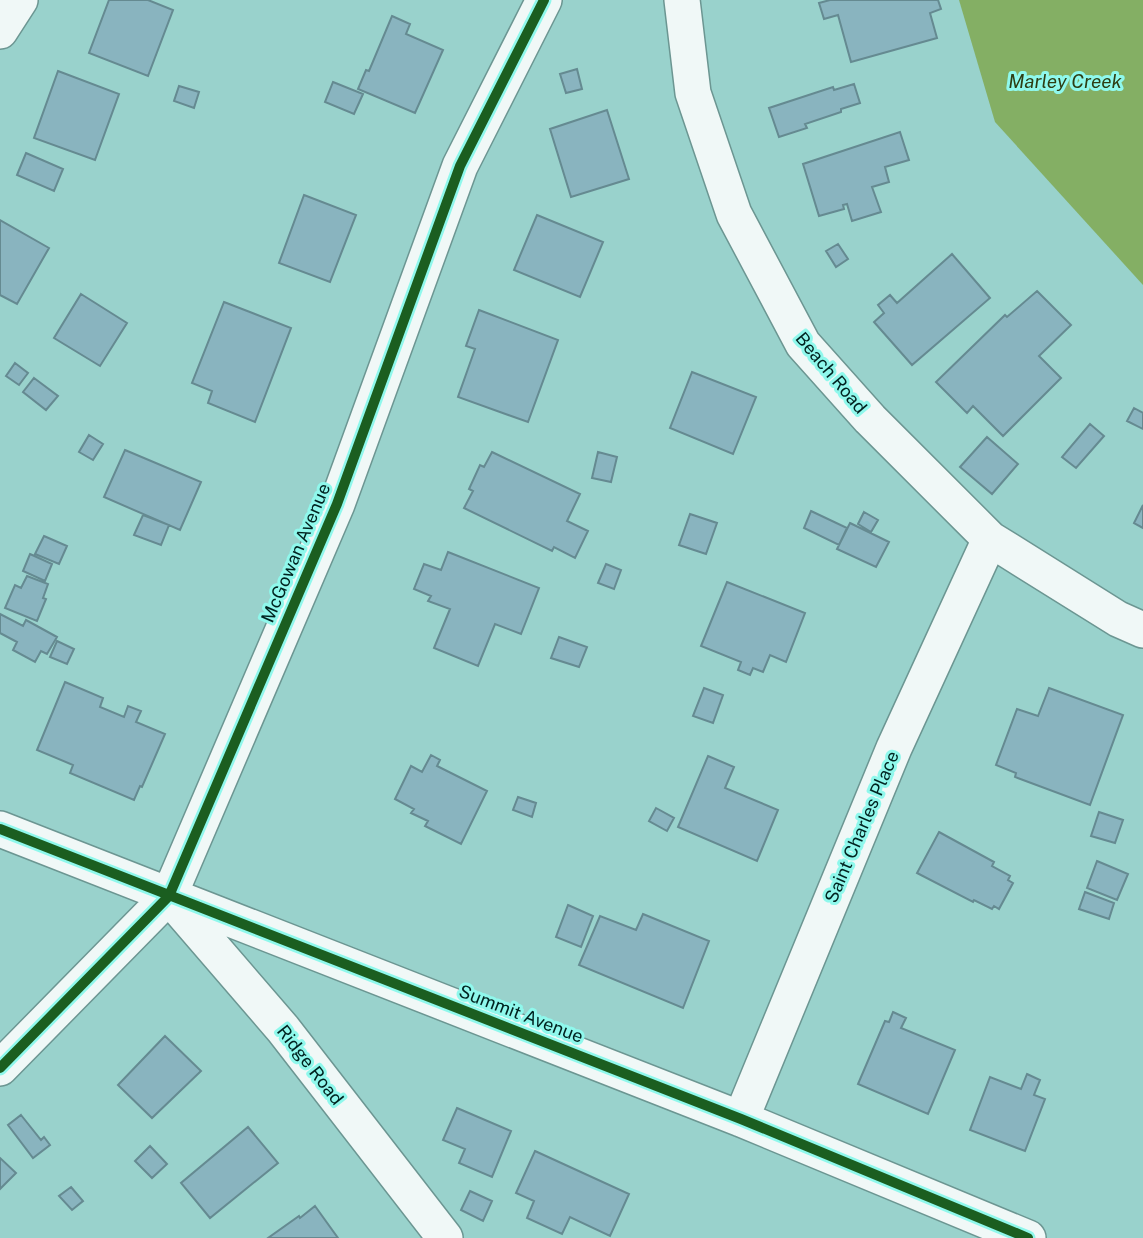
<svg xmlns="http://www.w3.org/2000/svg" width="1143" height="1238" viewBox="0 0 1143 1238" font-family="'Public Sans',sans-serif">
  <style>
    .water { fill: #84af64 }
    .building { fill: #89b4bf; stroke: #658a91; stroke-width: 2 }
    .lines { fill: none; stroke-linecap: round; stroke-linejoin: round }
    .minor-casing { stroke: #6c9692; stroke-width: 38 }
    .minor { stroke: #f0f8f7; stroke-width: 35 }
    .cycleway-casing { stroke: #8ff8ec; stroke-width: 15 }
    .cycleway { stroke: #1b5e20; stroke-width: 10 }
    .labels { text-anchor: middle; stroke-width: 6; stroke-linejoin: round; paint-order: stroke }
    .street-label { font-size: 18px; fill: #00221f; stroke: #8ff8ec }
    .water-label { font-size: 19px; font-style: italic; fill: #2e3d13; stroke: #8ff8ec }
  </style>
  <rect width="100%" height="100%" fill="#99d2cc"/>
  <!-- water -->
  <path class="water" d="M959,0h184v285l-148,-163z"/>
  <!-- building -->
  <path class="building" d="M109,0h39l25,10 -25,66 -59,-23z
    M830,0h108l3,9 -11,4 7,25 -86,24 -13,-47 -14,4 -5,-16z
    M392,16l18,8 -4,10 37,16 -28,63 -57,-24 8,-19 3,1z
    M577,69l5,20 -16,4 -6,-19z
    M58,71l61,23 -24,66 -61,-22z
    M333,82l30,12 -9,20 -29,-12z
    M854,84l6,19 -19,6v3l-36,12 2,4 -28,9 -10,-29 64,-21 1,3z
    M179,86l20,6 -5,16 -20,-7z
    M607,110l22,69 -58,18 -21,-68z
    M900,132l9,28 -24,7 4,15 -17,5 9,25 -29,9 -5,-17 -4,1 1,4 -25,7 -16,-52z
    M26,153l37,16 -9,22 -37,-16z
    M304,195l52,20 -26,67 -51,-19z
    M537,215l66,27 -23,55 -66,-27z
    M0,220l49,28 -32,56 -17,-9z
    M838,244l10,15 -12,8 -10,-16z
    M952,254l38,44 -78,67 -38,-43 10,-9 -6,-8 12,-10 7,8z
    M1037,291l34,34 -32,31 22,22 -58,58 -30,-30 -6,7 -31,-31 69,-67 2,2z
    M81,294l46,29 -27,43 -46,-28z
    M224,302l67,26 -36,94 -47,-19 4,-12 -20,-8z
    M479,310l79,30 -30,82 -70,-25 17,-48 -9,-3z
    M15,363l13,10 -9,12 -13,-9z
    M692,372l64,25 -23,57 -63,-26z
    M34,378l24,18 -12,14 -23,-18z
    M1134,408l9,5v16l-16,-8z
    M1090,424l14,12 -28,32 -14,-11z
    M89,435l14,9 -10,16 -14,-8z
    M987,437l31,27 -26,30 -32,-27z
    M125,450l76,32 -21,48 -76,-33z
    M492,452l88,42 -13,27 21,10 -13,27 -21,-11 -2,4 -88,-43 9,-17 -4,-2 11,-24 4,2z
    M598,452l19,5 -6,25 -19,-4z
    M1143,505v23l-9,-5z
    M811,511l36,17 -8,17 -35,-17z
    M864,512l14,8 -7,12 -13,-8z
    M690,514l27,9 -11,31 -27,-9z
    M143,515l26,10 -8,20 -27,-10z
    M850,523l39,19 -13,25 -39,-18z
    M44,536l23,10 -8,18 -24,-10z
    M448,552l91,36 -18,46 -26,-10 -17,42 -44,-18 16,-39 -22,-8 3,-5 -17,-7 10,-25 17,6z
    M30,554l22,10 -7,17 -22,-10z
    M606,564l15,6 -7,19 -16,-6z
    M27,576l21,8 -5,14 3,1 -9,22 -32,-13 10,-23 6,3z
    M727,582l78,31 -19,49 -16,-7 -7,17 -10,-4 -3,7 -12,-5 3,-8 -40,-16z
    M0,614l23,12 3,-6 31,17 -10,17 -6,-3 -6,11 -22,-12 4,-8 -17,-9z
    M559,637l28,10 -8,20 -28,-9z
    M57,641l17,8 -7,15 -17,-7z
    M65,682l38,16 -3,9 24,10 4,-11 13,5 -5,11 29,12 -23,53 -2,-1 -6,14 -64,-27 3,-8 -36,-15z
    M704,688l19,7 -10,28 -20,-7z
    M1049,688l74,27 -33,90 -75,-28 1,-4 -20,-8 21,-56 21,7z
    M431,755l9,5 -3,6 50,25 -26,53 -36,-18 3,-5 -17,-8 3,-4 -19,-10 16,-33 11,6z
    M708,756l26,11 -9,21 53,22 -21,51 -79,-34z
    M518,797l18,6 -4,14 -19,-7z
    M656,808l18,10 -7,13 -18,-10z
    M1099,812l24,8 -8,23 -24,-7z
    M939,832l55,30 -2,4 18,10 -2,4 5,3 -14,26 -5,-3 -2,3 -18,-9 -1,2 -56,-29z
    M1097,861l31,13 -11,26 -30,-12z
    M1085,892l29,11 -5,16 -30,-10z
    M568,905l25,11 -12,31 -25,-10z
    M643,914l66,27 -26,67 -104,-43 21,-49 36,14z
    M893,1012l13,6 -5,10 54,22 -27,64 -70,-30 27,-63 4,1z
    M165,1036l36,35 -49,47 -34,-33z
    M1027,1074l13,6 -6,15 11,4 -20,52 -55,-21 20,-53 31,12z
    M457,1108l54,23 -19,46 -33,-14 6,-14 -22,-9z
    M21,1115l20,25 3,-3 6,8 -17,13 -25,-33z
    M248,1127l30,36 -68,55 -29,-35z
    M150,1146l17,18 -15,14 -17,-17z
    M535,1151l94,43 -19,42 -40,-19 -8,17 -35,-16 7,-17 -18,-8z
    M0,1158l16,15 -16,16z
    M71,1187l12,14 -11,9 -13,-14z
    M470,1191l22,10 -9,20 -22,-11z
    M315,1206l23,32h-70l31,-22 1,2z"/>
  <g class="lines">
    <!-- minor casing -->
    <g class="minor-casing">
      <path id="minor" d="M682,0l11,93 41,121 69,130 67,75 120,120 128,80 25,11
        M0,31l20,-31
        M0,829l741,290 287,119
        M171,899l112,130 162,209
        M0,1068l169,-172 168,-392 123,-338 84,-166
        M741,1119l153,-371 96,-209"/>
    </g>
    <!-- minor -->
    <use href="#minor" class="minor"/>
    <!-- cycleway casing -->
    <g class="cycleway-casing">
      <path id="cycleway" d="M0,829l741,290 287,119
        M0,1068l169,-172 168,-392 123,-338 84,-166"/>
    </g>
    <!-- cycleway -->
    <use href="#cycleway" class="cycleway"/>
  </g>
  <g class="labels">
    <!-- street labels -->
    <g class="street-label">
      <text transform="translate(831 373) rotate(50)" y="6">Beach Road</text>
      <text transform="translate(296 553) rotate(-67)" y="6">McGowan Avenue</text>
      <text transform="translate(862 827) rotate(-67)" y="6">Saint Charles Place</text>
      <text transform="translate(521 1014) rotate(21)" y="6">Summit Avenue</text>
      <text transform="translate(310 1065) rotate(52)" y="6">Ridge Road</text>
    </g>
    <!-- water labels -->
    <g class="water-label">
      <text x="1065" y="88">Marley Creek</text>
    </g>
  </g>
</svg>
